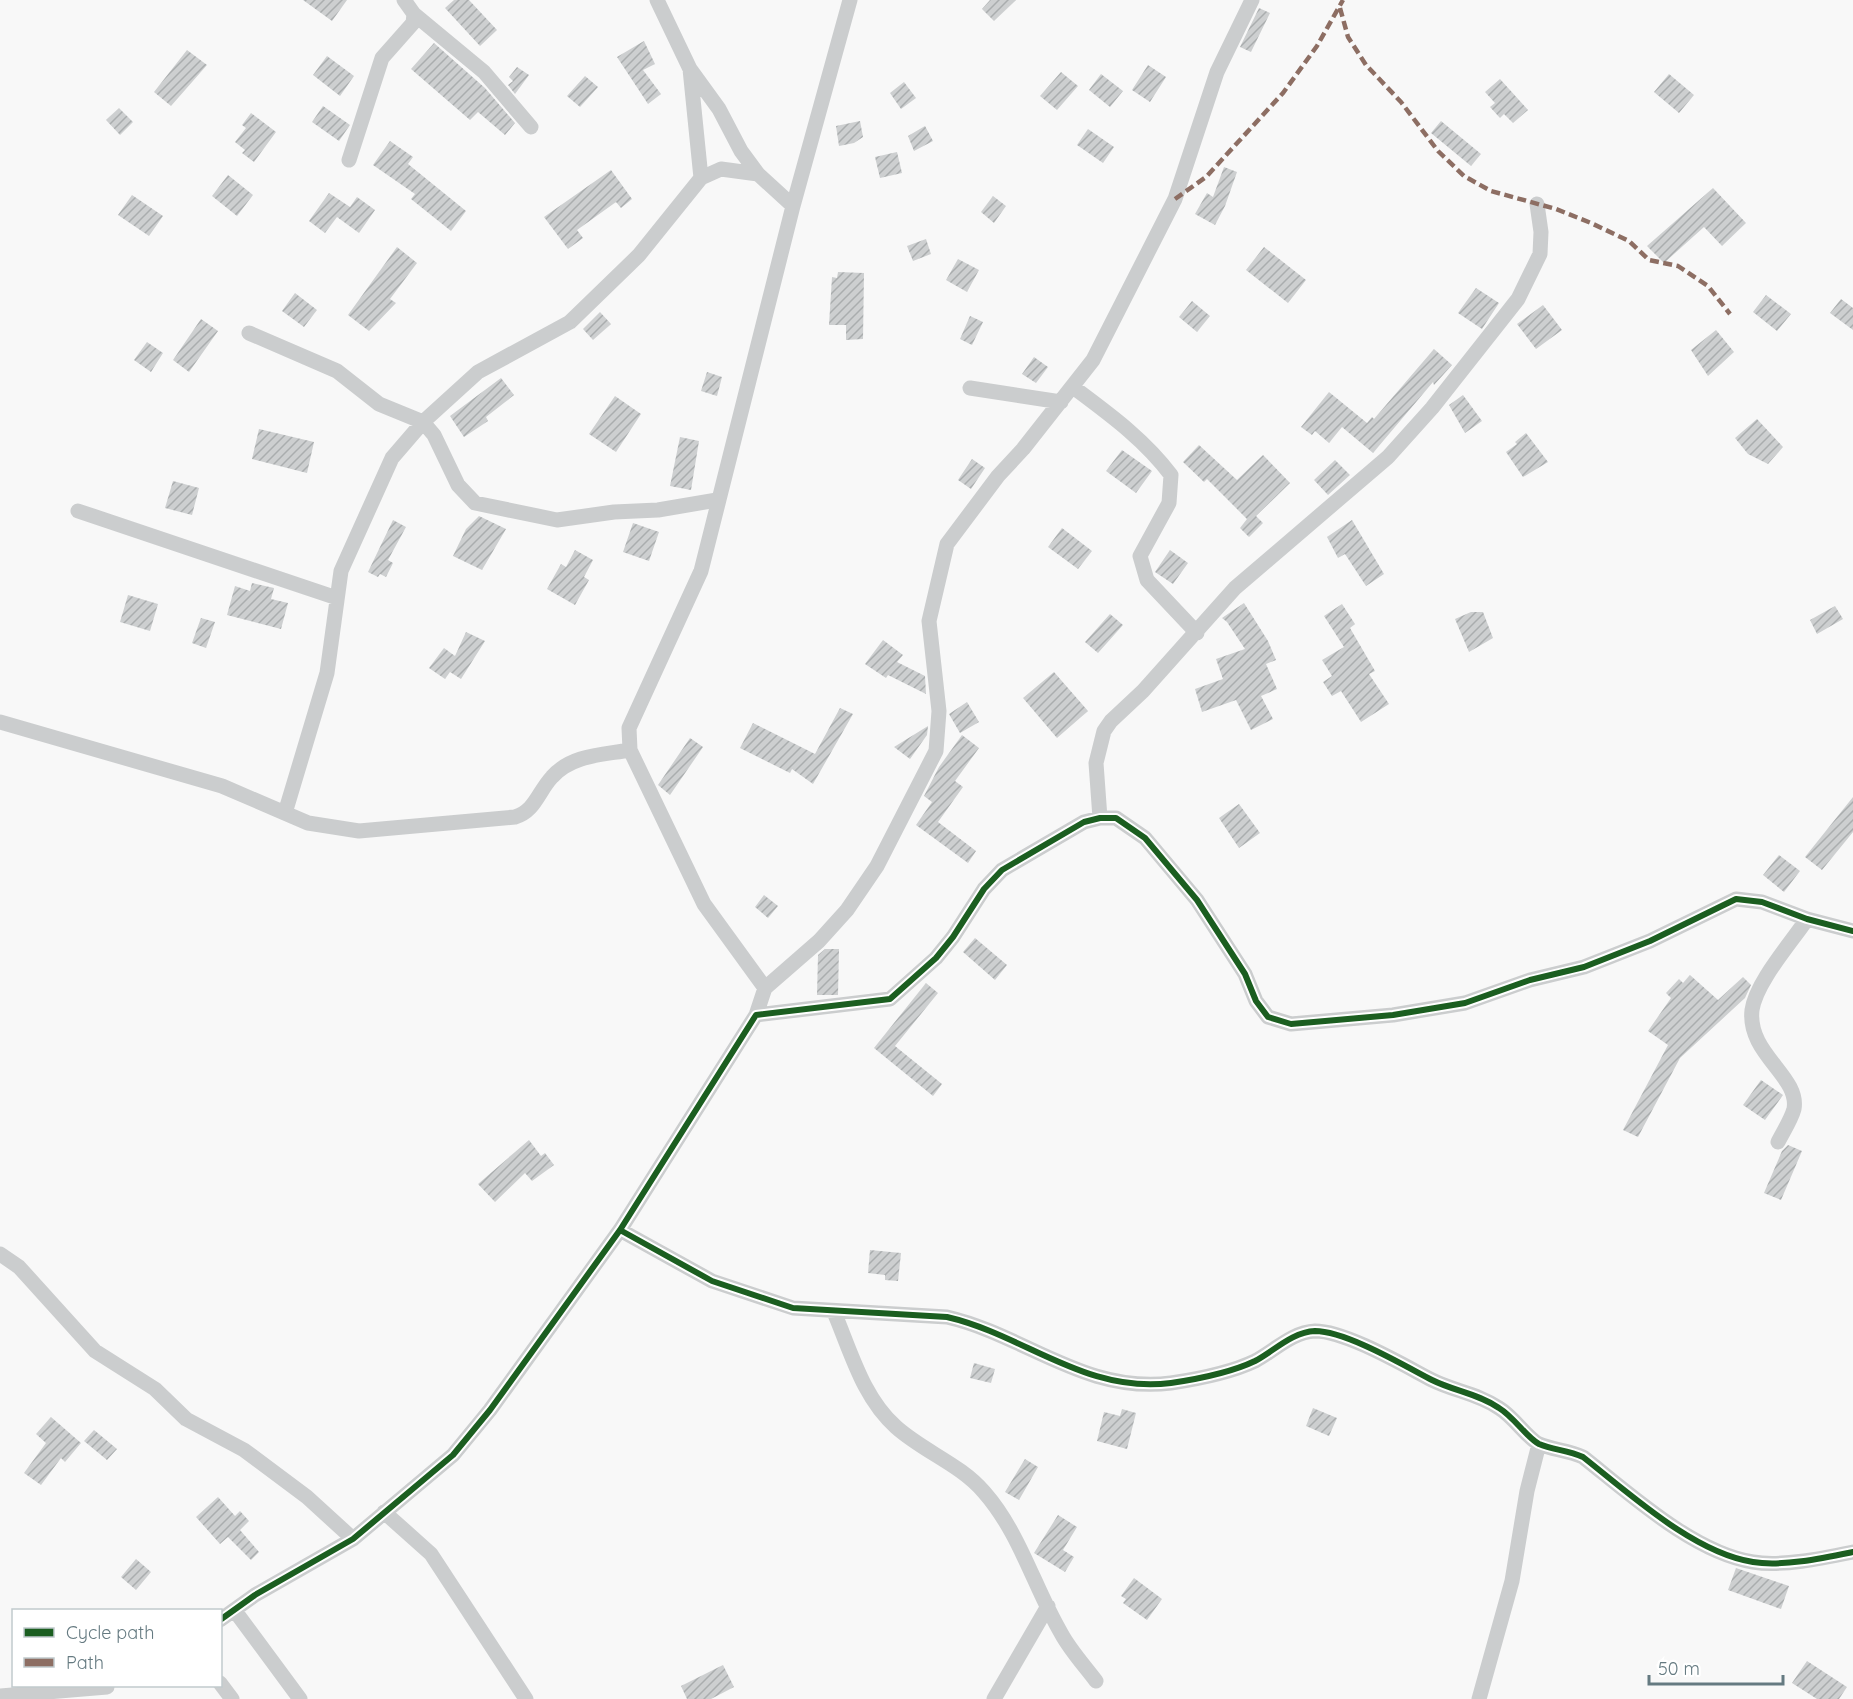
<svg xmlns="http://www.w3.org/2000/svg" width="1853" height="1699" viewBox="0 0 1853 1699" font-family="Quicksand,sans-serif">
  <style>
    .building { fill: url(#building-hatch) }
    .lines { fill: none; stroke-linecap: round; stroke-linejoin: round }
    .minor { stroke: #cbcdce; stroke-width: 15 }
    .quiet { stroke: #8d6e63; stroke-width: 4.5; stroke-dasharray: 9 4.5; stroke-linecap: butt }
    .cycleway-casing { stroke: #fff; stroke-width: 10 }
    .cycleway { stroke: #1b5e20; stroke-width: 6 }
  </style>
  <defs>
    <pattern id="building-hatch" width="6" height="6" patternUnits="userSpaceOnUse" patternTransform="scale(1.5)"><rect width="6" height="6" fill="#cdcfd0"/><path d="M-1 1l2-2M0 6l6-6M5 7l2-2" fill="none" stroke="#aaadae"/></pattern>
  </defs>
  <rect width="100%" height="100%" fill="#f8f8f8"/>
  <!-- building -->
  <path class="building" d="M303,0h44l-15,21z
    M454,0h15l28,30 -17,16 -35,-38z
    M990,0h26l-22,21 -12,-12z
    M1259,8l11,5 -19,39 -11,-5z
    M644,41l11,23 -12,6 18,24 -13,10 -31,-47z
    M434,43l51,45 30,35 -10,12 -27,-23 -8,8 -59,-51z
    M187,50l20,15 -36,41 -17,-14z
    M327,56l27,20 -14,20 -27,-21z
    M1148,65l18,12 -16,25 -18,-12z
    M517,67l12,8 -14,19 -7,-9 5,-4 -4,-4z
    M1061,72l17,14 -21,24 -17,-14z
    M1101,74l22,17 -13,16 -21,-17z
    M1669,74l25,21 -15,18 -25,-21z
    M585,76l13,11 -18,20 -13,-11z
    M1500,79l28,31 -15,13 -9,-9 -4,4 -10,-11 5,-4 -10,-11z
    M904,82l12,16 -15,11 -11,-16z
    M323,106l27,19 -11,16 -27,-19z
    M119,108l14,14 -13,13 -14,-15z
    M251,113l25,19 -22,30 -12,-9 3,-3 -10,-8 11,-14 -4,-3z
    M860,121l3,16 -9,6 -15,3 -3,-20z
    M1441,121l40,33 -10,12 -40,-33z
    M925,126l8,15 -19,10 -6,-15z
    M1088,129l26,18 -11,16 -26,-18z
    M390,141l23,16 -5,7 58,47 -15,20 -40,-32 4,-5 -42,-29z
    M897,152l5,21 -22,5 -5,-21z
    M1224,167l13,5 -12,34 -10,19 -20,-11 12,-21 6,4z
    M611,170l21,29 -11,9 -5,-6 -39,28 6,8 -15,11 -24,-32z
    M228,175l25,20 -16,21 -25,-20z
    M1713,188l33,35 -24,23 -18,-19 -40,36 -17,-17z
    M329,193l21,14 7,-10 18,13 -16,23 -22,-16 -12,16 -16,-12z
    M132,195l31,21 -14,20 -31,-21z
    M993,196l13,10 -12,17 -13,-11z
    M926,239l5,15 -18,7 -6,-15z
    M397,247l20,16 -27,36 6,4 -27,28 -21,-16z
    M1264,247l42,33 -18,23 -42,-33z
    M958,259l21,11 -12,22 -21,-12z
    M838,272l26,1 -1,66 -17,1v-15h-17l3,-48 5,1z
    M1476,288l23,15 -17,26 -24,-16z
    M295,293l22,17 -13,17 -22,-16z
    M1766,295l25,19 -14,17 -24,-19z
    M1841,299l12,9v22l-23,-17z
    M1192,301l18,15 -13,16 -18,-15z
    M1543,305l19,25 -26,19 -19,-25z
    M600,312l11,12 -18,16 -10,-11z
    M970,316l13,6 -11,23 -12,-6z
    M201,319l17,12 -29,41 -16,-12z
    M1716,330l18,22 -26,24 -17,-26z
    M147,342l16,11 -12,19 -17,-12z
    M1434,349l18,16 -18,20 -1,-3 -60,71 -31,-26 -13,16 -14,-12 -3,4 -11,-8 28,-35 38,31 5,-6 2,2z
    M1034,357l14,10 -12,16 -14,-9z
    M707,372l15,5 -5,19 -16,-5z
    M501,378l13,17 -28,22 2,4 -24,16 -14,-21z
    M1463,395l19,26 -17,12 -16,-28z
    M615,396l26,18 -25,38 -27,-18z
    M1757,419l26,28 -15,17 -20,-10 -13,-16z
    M259,429l55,13 -7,31 -55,-14z
    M1526,433l22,29 -25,15 -17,-25 11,-8 -2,-2z
    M680,437l19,4 -8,49 -21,-4z
    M1199,445l38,35 26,-25 27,28 -34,33 7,7 -14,14 -9,-9 7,-9 -40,-40 -3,3 -21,-20z
    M1122,450l30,21 -16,22 -30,-22z
    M972,459l13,9 -14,21 -13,-9z
    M1335,460l15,15 -22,20 -14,-15z
    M173,481l26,7 -7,27 -27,-7z
    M479,516l27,13 -24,41 -29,-14 13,-27z
    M393,520l13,7 -18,33 5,3 -7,14 -6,-3 -2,3 -10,-5z
    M1352,520l32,54 -18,12 -21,-32 -7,4 -11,-21z
    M633,523l26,9 -10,29 -26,-9z
    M1062,528l30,23 -14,18 -30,-22z
    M575,550l18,10 -9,17 5,3 -14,25 -28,-16 14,-25 5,3z
    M1170,550l18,13 -15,21 -18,-12z
    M252,583l22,5 -3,11 17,4 -7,26 -54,-14 8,-29 15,5z
    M128,595l30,9 -8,27 -30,-9z
    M1244,603l24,38 8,19 -10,4 11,25 -16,7 12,23 -22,11 -15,-30 -34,12 -7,-23 28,-10 -7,-20 29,-10 -18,-27 -5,-4z
    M1342,604l13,20 -5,4 25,43 -6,3 20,30 -28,18 -20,-31 -9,5 -9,-14 9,-6 -10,-16 22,-13 -20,-31z
    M1835,606l8,13 -26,15 -7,-14z
    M1471,612h12l10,26 -24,14 -14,-33z
    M1110,614l13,11 -25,28 -13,-11z
    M201,618l14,4 -9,26 -14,-5z
    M466,632l19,9 -24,38 -11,-7 -5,7 -16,-11 15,-20 11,8z
    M883,640l20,15 -6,7 28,14 1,18 -38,-19 -2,3 -21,-14z
    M1054,672l34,39 -31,27 -34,-40z
    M967,702l12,20 -19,11 -11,-19z
    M840,708l13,6 -40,70 -21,-15 -2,4 -50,-25 13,-25 62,31z
    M928,726l-1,9 -17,24 -16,-12z
    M962,735l17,13 -24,33 8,6 -25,35 38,29 -8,12 -52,-38 16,-23 -8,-6 15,-29z
    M690,738l13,9 -33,48 -12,-10z
    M1853,797v35l-31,38 -17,-13z
    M1239,804l21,29 -21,15 -20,-30z
    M1779,855l21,16 -16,21 -21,-17z
    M764,895l14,11 -10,12 -13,-11z
    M975,938l32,27 -12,15 -32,-28z
    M825,949h14l-1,46h-21l1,-40z
    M1690,975l28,25 25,-23 8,8 -6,13 -65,60 -42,79 -15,-7 45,-85 -20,-14 23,-33 -5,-5 13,-14 4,4z
    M926,983l12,10 -43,53 47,38 -9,12 -59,-48z
    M1761,1080l22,15 -18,25 -22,-15z
    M529,1140l12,16 4,-3 9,12 -22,16 -7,-8 -30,29 -17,-18z
    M1788,1145l14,6 -21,49 -17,-7 18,-42z
    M870,1250l31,3 -3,28 -13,-1v-5l-17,-2z
    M974,1363l21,6 -4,14 -21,-5z
    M1313,1408l24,10 -8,18 -23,-10z
    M1122,1409l14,4 -9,36 -30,-8 7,-29 16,4z
    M51,1417l30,26 -16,19 -4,-4 -20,27 -17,-12 22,-30 -10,-9z
    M94,1430l23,19 -10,11 -23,-19z
    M1025,1459l13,8 -19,33 -14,-8z
    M218,1497l17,19 5,-5 9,10 -9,9 19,22 -8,8 -23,-23 -8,7 -24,-27z
    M1058,1515l19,12 -14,23 11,7 -9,15 -31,-19z
    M136,1559l15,13 -15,18 -15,-13z
    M1736,1568l53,18 -8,23 -53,-19z
    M1134,1578l28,21 -15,21 -24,-17 3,-4 -5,-3z
    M1807,1661l40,26 -8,12h-22l-25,-16z
    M723,1665l11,22 -23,12h-24l-6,-13z"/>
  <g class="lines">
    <!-- minor -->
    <path class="minor" d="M657,0l33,69 29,40 22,42 17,23 35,32
      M414,14l70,58 47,55
      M349,160l33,-102 31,-35 1,-9 -10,-14
      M701,178l20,-9 37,5
      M249,333l88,38 42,33 44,18 11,13 24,50 17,18 82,17 57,-8 44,-2 59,-10
      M1073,387c36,27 71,52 98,88l-2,28 -29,53 7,24 50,53
      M970,388l91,14
      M78,511l259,87
      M0,722l222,64 86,37 51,8 156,-14c20,-6 23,-25 37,-40 19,-22 50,-22 78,-27
      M285,813l42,-140 14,-102 51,-113 31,-36 55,-50 92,-50 69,-67 62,-77 -11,-109
      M1100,818l-4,-55 8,-32 7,-10 32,-30 92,-103 153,-131 44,-49 86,-109 22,-45 1,-22 -4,-28
      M765,988l-61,-84 -74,-154 -1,-22 72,-157 92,-365 57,-206
      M756,1015l9,-27 54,-47 28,-31 30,-44 59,-115 3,-40 -10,-90 18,-77 51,-68 25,-27 70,-89 82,-161 42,-127 35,-72
      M1778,1142c5,-10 13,-22 16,-33 6,-33 -47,-55 -42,-99 4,-28 39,-67 55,-91
      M620,1230l92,51 81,27 154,9c78,18 138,77 224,66 27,-4 59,-10 84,-22 19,-10 37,-29 60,-30 31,0 90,35 117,49 22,11 47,14 67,28 15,9 28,30 40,36 14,6 29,6 44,13 47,37 111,96 170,105 29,5 71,-4 100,-10
      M0,1254l19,13 76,84 60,38 31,30 58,31 63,47 46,42
      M834,1312c17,40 29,86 62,115 28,25 64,37 88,65 36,41 50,95 77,141 9,17 23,32 35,48
      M384,1512l47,42 95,145
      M235,1611l65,88
      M220,1620l35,-25 98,-56 100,-84 37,-45 130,-180 136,-215 134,-16 46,-41 17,-21 31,-48 18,-19 82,-48 16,-4h16l29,20 52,62 48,74 11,27 12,16 23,7 102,-9 72,-12 65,-23 54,-13 66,-26 86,-42 26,3 45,17 46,12
      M220,1683l12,16
      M0,1696l107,-9
      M994,1699l54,-93
      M1479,1699l33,-118 15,-90 12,-47"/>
    <!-- quiet -->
    <path class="quiet" d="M1340,8l8,29 18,28 35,37 37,49 26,25 27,15 65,18 35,14 38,18 20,19 29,6 30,20 22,28
      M1175,199l31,-22 77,-84 34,-47 26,-46"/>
    <!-- cycleway casing -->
    <g class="cycleway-casing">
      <path id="cycleway" d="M620,1230l92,51 81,27 154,9c78,18 138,77 224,66 27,-4 59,-10 84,-22 19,-10 37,-29 60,-30 31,0 90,35 117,49 22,11 47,14 67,28 15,9 28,30 40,36 14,6 29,6 44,13 47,37 111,96 170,105 29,5 71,-4 100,-10
        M220,1620l35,-25 98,-56 100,-84 37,-45 130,-180 136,-215 134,-16 46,-41 17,-21 31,-48 18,-19 82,-48 16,-4h16l29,20 52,62 48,74 11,27 12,16 23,7 102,-9 72,-12 65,-23 54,-13 66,-26 86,-42 26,3 45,17 46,12"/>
    </g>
    <!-- cycleway -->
    <use href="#cycleway" class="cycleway"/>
  </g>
  <!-- legend -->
  <rect x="12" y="1609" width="210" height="78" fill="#ffffff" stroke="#c1cacd" stroke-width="1.5"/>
  <rect x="24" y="1628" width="30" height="9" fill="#1b5e20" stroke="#c1cacd" stroke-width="1.5"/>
  <text x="66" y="1639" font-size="18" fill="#657a81">Cycle path</text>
  <rect x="24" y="1658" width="30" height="9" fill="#8d6e63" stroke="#c1cacd" stroke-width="1.5"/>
  <text x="66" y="1669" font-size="18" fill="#657a81">Path</text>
  <!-- scale -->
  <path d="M1649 1675v9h134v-9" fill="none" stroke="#657a81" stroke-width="3"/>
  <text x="1658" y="1675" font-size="18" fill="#657a81" stroke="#ffffff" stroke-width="4.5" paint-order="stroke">50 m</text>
</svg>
